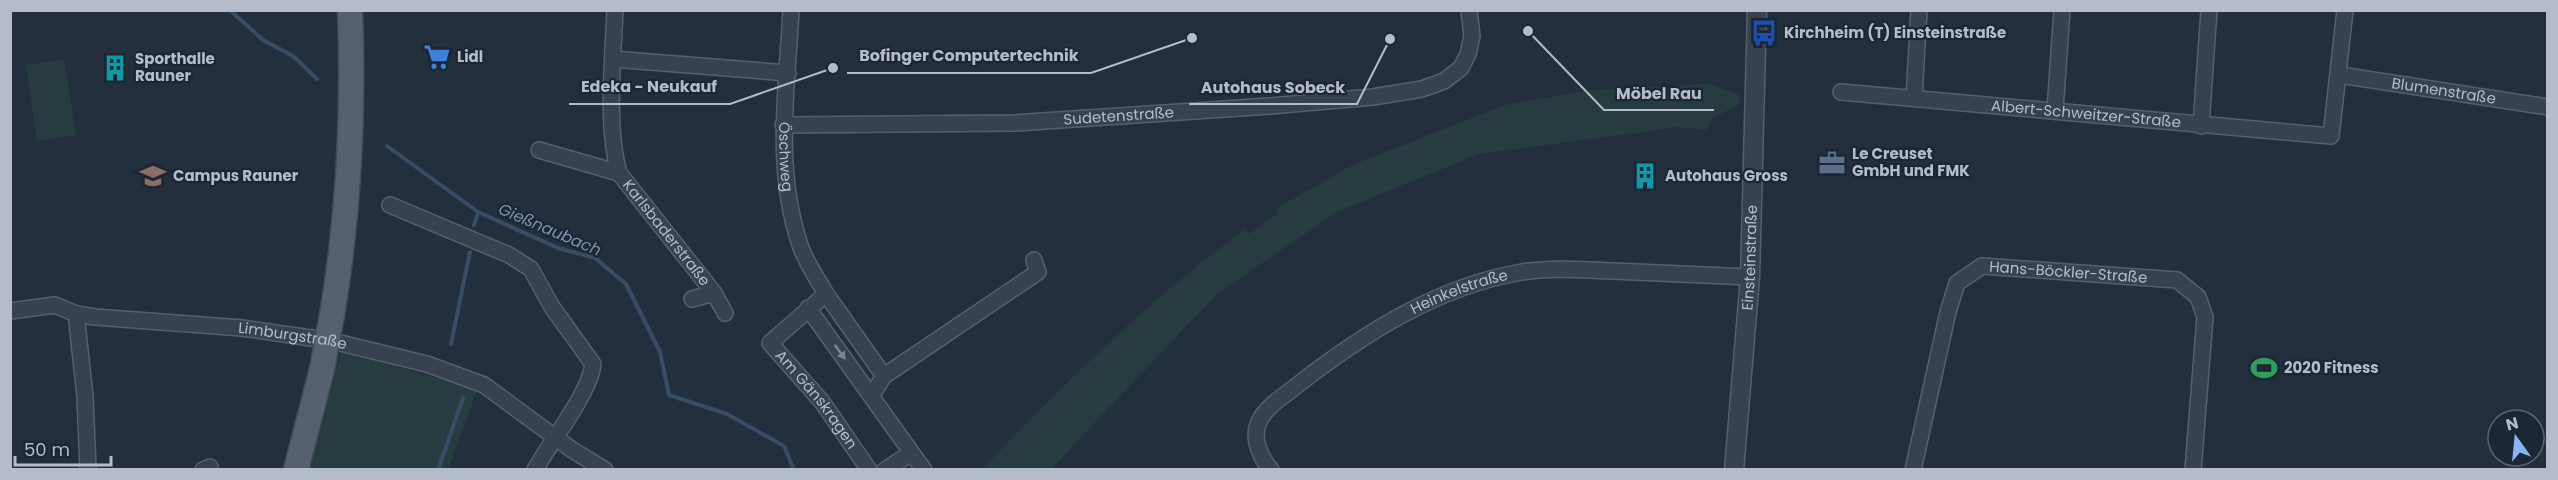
<svg xmlns="http://www.w3.org/2000/svg" width="2558" height="480" viewBox="0 0 2558 480" font-family="Poppins,sans-serif">
  <style>
    .green { fill: #263c3f }
    .lines { fill: none; stroke-linecap: round; stroke-linejoin: round }
    .stream { stroke: #394c67; stroke-width: 4 }
    .minor-casing { stroke: #565f6c; stroke-width: 18 }
    .tertiary-casing { stroke: #565f6c; stroke-width: 21 }
    .primary-casing { stroke: #414a57; stroke-width: 27 }
    .minor { stroke: #38414e; stroke-width: 15 }
    .tertiary { stroke: #38414e; stroke-width: 18 }
    .primary { stroke: #56606e; stroke-width: 24 }
    .primary-bridge-casing { stroke: #414a57; stroke-width: 27; stroke-linecap: butt }
    .primary-bridge { stroke: #56606e; stroke-width: 24 }
    .oneway { fill: #7c8592 }
    .labels { text-anchor: middle; stroke-width: 4.5; stroke-linejoin: round; paint-order: stroke }
    .poi-label { font-size: 15px; font-weight: bold; fill: #b4bcc9; stroke: #1d2633; text-anchor: start }
    .street-label { font-size: 15px; fill: #b4bcc9; stroke: #1d2633 }
    .water-label { font-size: 16px; font-style: italic; fill: #7c92b1; stroke: #1d2633 }
    .leader { fill: none; stroke: #b4bcc9; stroke-width: 2 }
    .callout-dot { fill: #b4bcc9; stroke: #1d2633; stroke-width: 2 }
    .callout-label { font-size: 16px; text-anchor: middle; font-weight: bold; fill: #b4bcc9; stroke: #1d2633; stroke-width: 4.5; stroke-linejoin: round; paint-order: stroke }
  </style>
  <rect width="100%" height="100%" fill="#242f3e"/>
  <!-- green -->
  <path class="green" d="M64,59l12,76 -39,6 -11,-76z
    M1708,84l31,10v10l-27,15 -6,11 -28,-3 -199,27 -142,58 -120,82 -166,175h-69c82,-85 166,-169 262,-239l4,4 30,-20 -1,-6 75,-43 153,-60 86,-15z
    M341,351l114,32 22,8 -29,78h-138z"/>
  <g class="lines">
    <!-- stream -->
    <path class="stream" d="M230,10l33,30 30,16 24,23
      M387,146l91,66 80,36 37,10 31,26 34,68 9,43 58,19 57,32 10,24
      M474,225l4,-13
      M451,344l19,-92
      M438,470l25,-72"/>
    <!-- minor casing -->
    <g class="minor-casing">
      <g id="minor">
        <path id="s1" d="M615,10c-2,49 -9,117 4,163l95,120 11,20"/>
        <path id="s2" d="M791,10c-4,80 -17,157 9,235 5,16 17,33 26,49l-56,49 53,60 46,67"/>
        <path d="M613,59l175,14"/>
        <path id="s3" d="M2340,75l208,32"/>
        <path id="s4" d="M1841,92l490,44 14,-126"/>
        <path d="M1914,98l5,-88"/>
        <path d="M2055,110l7,-100"/>
        <path id="s5" d="M783,125l231,-2 256,-17 103,-9 49,-8 22,-8 17,-13 7,-14 4,-18 -3,-26"/>
        <path d="M2201,126l8,-116"/>
        <path d="M539,150l80,23"/>
        <path d="M390,205l119,50 22,14 21,38 41,57c-3,29 -43,78 -58,106"/>
        <path d="M826,294l58,82"/>
        <path d="M692,299l22,-6"/>
        <path d="M808,308l116,162"/>
        <path id="s6" d="M10,311l45,-6 21,9 19,3 147,11 90,13 95,23 57,21 87,64 34,21"/>
        <path d="M76,314l9,82 3,74"/>
        <path d="M871,396l13,-20 154,-104 -4,-12"/>
        <path d="M203,470l7,-3"/>
        <path d="M885,470l26,-17"/>
        <path id="s7" d="M1271,470c-10,-12 -19,-30 -13,-46 7,-18 28,-29 42,-41 66,-51 139,-97 222,-111 30,-5 61,-2 91,-1 46,2 92,4 137,6"/>
        <path id="s8" d="M1913,470l35,-158 9,-29 25,-17 195,14 21,17 7,20 -12,153"/>
      </g>
    </g>
    <!-- tertiary casing -->
    <g class="tertiary-casing">
      <g id="tertiary">
        <path id="s9" d="M1734,470l16,-193 7,-267"/>
      </g>
    </g>
    <!-- primary casing -->
    <g class="primary-casing">
      <path id="primary" d="M332,315c17,-101 22,-202 18,-305
        M296,470l26,-101"/>
    </g>
    <!-- minor -->
    <use href="#minor" class="minor"/>
    <!-- tertiary -->
    <use href="#tertiary" class="tertiary"/>
    <!-- primary -->
    <use href="#primary" class="primary"/>
    <!-- primary-bridge casing -->
    <g class="primary-bridge-casing">
      <path id="primary-bridge" d="M322,369l10,-54"/>
    </g>
    <!-- primary-bridge -->
    <use href="#primary-bridge" class="primary-bridge"/>
  </g>
  <!-- one-way arrows -->
  <defs><path id="oneway-solid" d="M-6-.8H1V-3.2L6.5 0L1 3.2V.8H-6Z" transform="scale(1.5)"/></defs>
  <use class="oneway" href="#oneway-solid" transform="translate(840 352) rotate(54)"/>
  <!-- icons -->
  <defs>
    <g id="bus-bare" transform="scale(2.07)"><path d="M-5-6H5V4H4V6H2V4H-2V6H-4V4H-5ZM-3.5-4V0h7V-4ZM-3.5 1.2v1.5H-2V1.2ZM2 1.2v1.5H3.5V1.2Z" fill="#1a4fb4" stroke="#1d2633" stroke-width="2.5" paint-order="stroke"/></g>
    <g id="supermarket-bare" transform="scale(2.07)"><path d="M-6-5.5h2.5l.6 2H6L4.5 2H-2.5L-4.4-4H-6ZM-1.5 3.2a1.3 1.3 0 1 0 .1 0ZM3 3.2a1.3 1.3 0 1 0 .1 0Z" fill="#3f7fe0" stroke="#1d2633" stroke-width="2.5" paint-order="stroke"/></g>
    <g id="building-bare" transform="scale(2.07)"><path d="M-4-6H4V6H1V3H-1V6H-4ZM-2.5-4.3h1.7v1.8h-1.7ZM.8-4.3h1.7v1.8H.8ZM-2.5-1h1.7V.8h-1.7ZM.8-1h1.7V.8H.8Z" fill="#0f9aa8" stroke="#1d2633" stroke-width="2.5" paint-order="stroke"/></g>
    <g id="office-bare" transform="scale(2.07)"><path d="M-6-3h4V-5.5h4V-3h4V5H-6ZM-1-4.5V-3h2v-1.5ZM-6 0V1H6V0Z" fill="#5c6f8a" stroke="#1d2633" stroke-width="2.5" paint-order="stroke"/></g>
    <g id="school-bare" transform="scale(2.07)"><path d="M0-5L7-2L0 1L-7-2ZM-4 1L0 2.5L4 1V4Q0 6-4 4Z" fill="#8d6e63" stroke="#1d2633" stroke-width="2.5" paint-order="stroke"/></g>
    <g id="stadium-bare" transform="scale(2.07)"><path d="M0-5a6.5 5 0 1 0 0 10a6.5 5 0 1 0 0-10ZM-3.5-1.8h7v3.6h-7Z" fill="#2e9e5b" stroke="#1d2633" stroke-width="2.5" paint-order="stroke"/></g>
  </defs>
  <g fill-rule="evenodd">
    <use href="#bus-bare" x="1764" y="33"/>
    <use href="#supermarket-bare" x="437" y="57"/>
    <use href="#building-bare" x="115" y="68"/>
    <use href="#office-bare" x="1832" y="163"/>
    <use href="#school-bare" x="153" y="176"/>
    <use href="#building-bare" x="1645" y="176"/>
    <use href="#stadium-bare" x="2264" y="368"/>
  </g>
  <g class="labels">
    <!-- poi labels -->
    <g class="poi-label">
      <text x="1784" y="38">Kirchheim (T) Einsteinstraße</text>
      <text x="457" y="62">Lidl</text>
      <text x="135" y="64">Sporthalle<tspan x="135" dy="17">Rauner</tspan></text>
      <text x="1852" y="159">Le Creuset<tspan x="1852" dy="17">GmbH und FMK</tspan></text>
      <text x="173" y="181">Campus Rauner</text>
      <text x="1665" y="181">Autohaus Gross</text>
      <text x="2284" y="373">2020 Fitness</text>
    </g>
    <!-- street labels -->
    <g class="street-label">
      <text dy="5" stroke="none"><textPath href="#s3" startOffset="105">Blumenstraße</textPath></text>
      <text dy="5" stroke="none"><textPath href="#s4" startOffset="246">Albert-Schweitzer-Straße</textPath></text>
      <text dy="5" stroke="none"><textPath href="#s5" startOffset="336">Sudetenstraße</textPath></text>
      <text dy="5" stroke="none"><textPath href="#s2" startOffset="147">Öschweg</textPath></text>
      <text dy="5" stroke="none"><textPath href="#s1" startOffset="240">Karlsbaderstraße</textPath></text>
      <text dy="5" stroke="none"><textPath href="#s9" startOffset="213">Einsteinstraße</textPath></text>
      <text dy="5" stroke="none"><textPath href="#s8" startOffset="309">Hans-Böckler-Straße</textPath></text>
      <text dy="5" stroke="none"><textPath href="#s7" startOffset="294">Heinkelstraße</textPath></text>
      <text dy="5" stroke="none"><textPath href="#s6" startOffset="286">Limburgstraße</textPath></text>
      <text dy="5" stroke="none"><textPath href="#s2" startOffset="440">Am Gänskragen</textPath></text>
    </g>
    <!-- water labels -->
    <g class="water-label">
      <text transform="translate(550 229) rotate(23)" y="6">Gießnaubach</text>
    </g>
  </g>
  <!-- callouts -->
  <path class="leader" d="M1192 38L1091 73H847M833 68L730 104H569M1390 39L1357 104H1189M1528 31L1604 110H1714"/>
  <g class="callout-dot">
    <circle cx="1192" cy="38" r="6"/>
    <circle cx="833" cy="68" r="6"/>
    <circle cx="1390" cy="39" r="6"/>
    <circle cx="1528" cy="31" r="6"/>
  </g>
  <g class="callout-label">
    <text x="969" y="61">Bofinger Computertechnik</text>
    <text x="649" y="92">Edeka - Neukauf</text>
    <text x="1273" y="93">Autohaus Sobeck</text>
    <text x="1659" y="99">Möbel Rau</text>
  </g>
  <!-- border -->
  <rect width="2558" height="480" fill="none" stroke="#b4bcc9" stroke-width="24"/>
  <!-- north arrow -->
  <g transform="translate(2516 438) rotate(345)"><circle r="28" fill="#1d2633" stroke="#59626f" stroke-width="1.5"/>
  <path d="M0-4.5L10 22L0 15L-10 22Z" fill="#8ab4f8"/>
  <text y="-9" font-size="16" font-weight="bold" text-anchor="middle" fill="#b4bcc9">N</text>
  </g>
  <!-- scale -->
  <path d="M15 456v9h96v-9" fill="none" stroke="#b4bcc9" stroke-width="3"/>
  <text x="24" y="456" font-size="18" fill="#b4bcc9" stroke="#1d2633" stroke-width="4.5" paint-order="stroke">50 m</text>
</svg>
